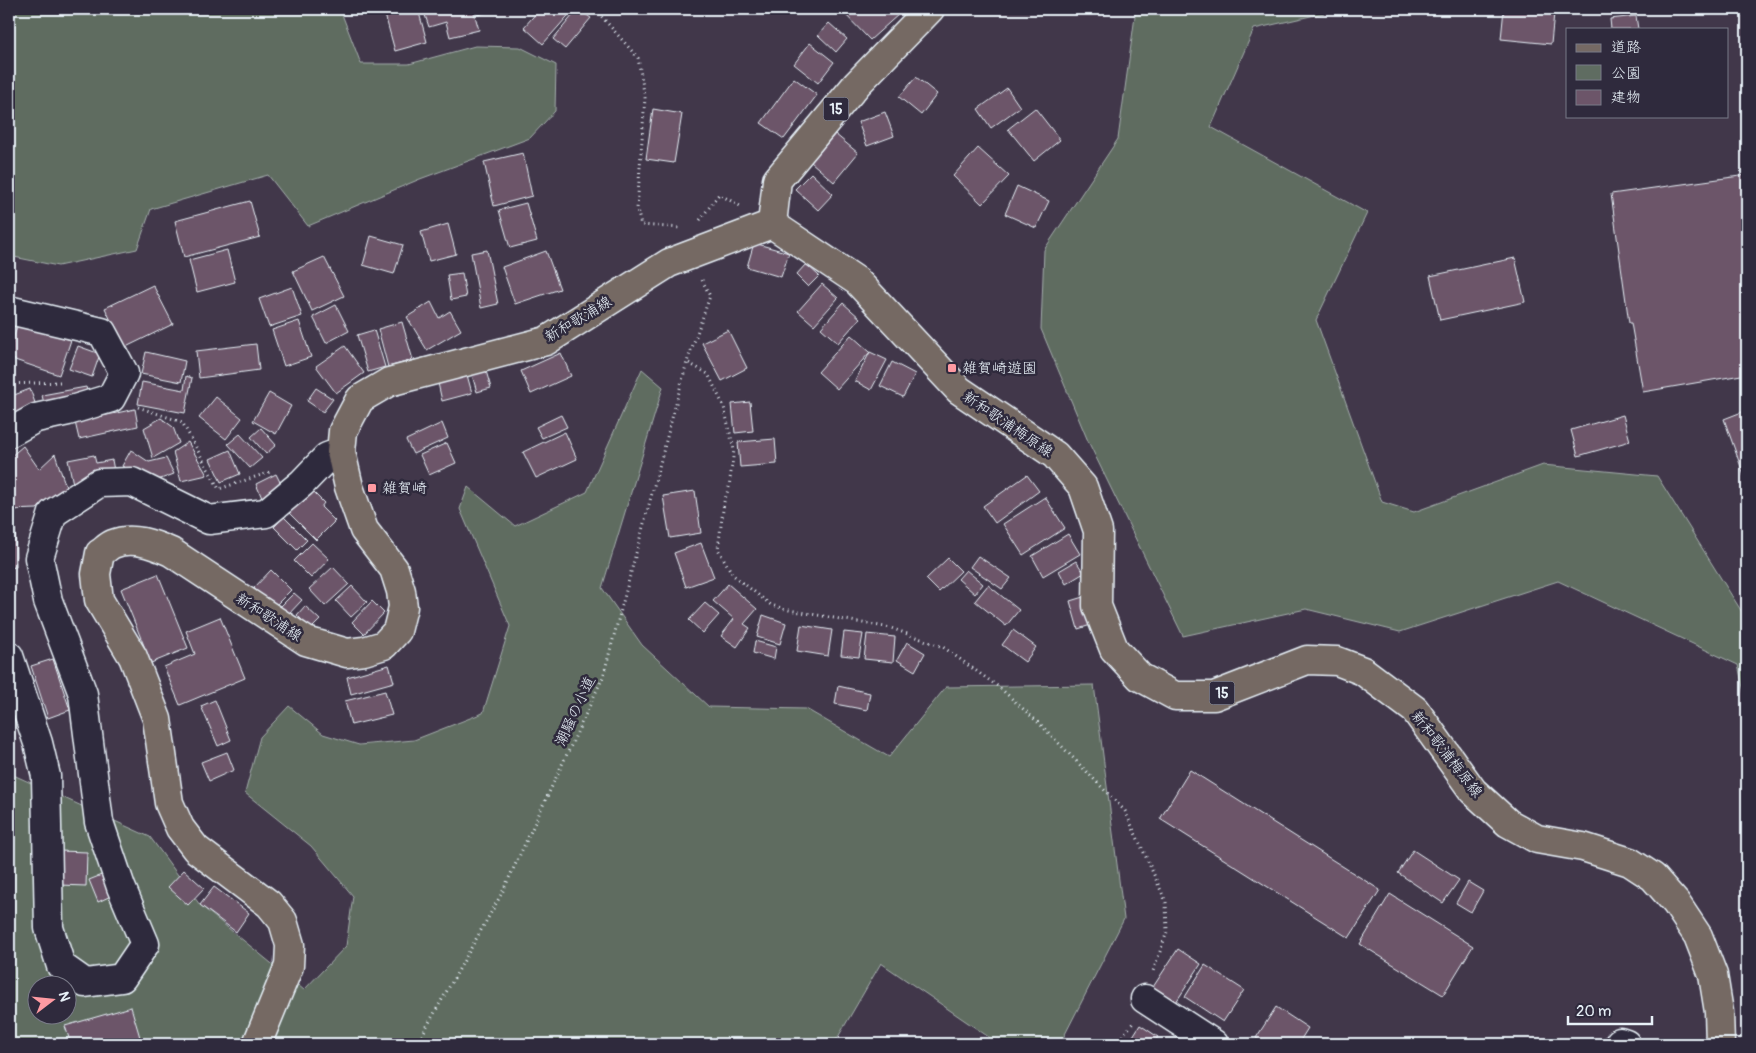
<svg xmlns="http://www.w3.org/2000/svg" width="1756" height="1053" viewBox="0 0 1756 1053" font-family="Pangolin,'Klee One',sans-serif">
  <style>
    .green { fill: #5f6c61; stroke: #a4aeac; fill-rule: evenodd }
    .building { fill: #6c5569; stroke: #e8f1f8 }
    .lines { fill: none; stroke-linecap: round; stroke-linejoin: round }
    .minor-casing { stroke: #e8f1f8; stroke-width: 31 }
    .major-casing { stroke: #e8f1f8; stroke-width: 31 }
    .path { stroke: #e8f1f8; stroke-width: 3; stroke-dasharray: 1 4; stroke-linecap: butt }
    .minor { stroke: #2f2a3d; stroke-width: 28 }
    .major { stroke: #756964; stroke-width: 28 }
    .poi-dot { fill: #ff9aa2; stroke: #2f2a3d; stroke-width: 2 }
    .labels { text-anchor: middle; stroke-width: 5; stroke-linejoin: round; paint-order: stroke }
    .shield { fill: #2f2a3d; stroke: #b0b5c0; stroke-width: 1 }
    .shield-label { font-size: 14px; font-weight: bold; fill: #e8f1f8 }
    .street-label { font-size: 15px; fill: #e8f1f8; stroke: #2f2a3d }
    .poi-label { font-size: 15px; fill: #e8f1f8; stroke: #2f2a3d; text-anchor: start }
  </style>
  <rect width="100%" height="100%" fill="#41374a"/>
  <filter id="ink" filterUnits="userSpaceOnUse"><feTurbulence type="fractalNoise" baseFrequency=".02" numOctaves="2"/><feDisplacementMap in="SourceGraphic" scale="10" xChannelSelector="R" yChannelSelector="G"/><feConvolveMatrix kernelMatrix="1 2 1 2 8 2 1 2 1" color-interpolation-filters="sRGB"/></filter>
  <g filter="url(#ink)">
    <!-- green -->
    <path class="green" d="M9,9h331l21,55h48l66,-18 45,1 36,18 -1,46 -25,27 -110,41 -112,47 -40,-51 -117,34 -14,40 -79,17 -49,-10z
      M1136,9h188v4l-70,16 -43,98 156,86 -51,107 66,182 32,10 129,-47 114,11 90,144v85l-9,-40 -180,-84 -158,51 -94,-23 -123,27 -95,-195 -47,-112 3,-79 74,-111z
      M642,369l21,18 -61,201 40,57 67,62 97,2 83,48 57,-70 148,-2 30,234 -64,125h-61l-118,-81 -47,81h-825v-271l141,64 50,68 104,85 42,-44 7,-50 -42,-50 -66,-53 15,-56 29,-31 34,28 36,11 55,-5 69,-27 27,-87 -50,-117 8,-22 47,39 72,-34zM38,986h30v30h-30z"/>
    <!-- building -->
    <path class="building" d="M379,9h39l9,33 -32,9 -11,-40 -4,2z
      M423,9h50l6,21 -29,7 -4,-15 -17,5z
      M477,9h23l-22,6z
      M540,9h34l-31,35 -19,-17z
      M578,9l13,9 -26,31 -12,-10z
      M844,9h50l5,5 -29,26 -28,-29z
      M1504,9l50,4 -3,31 -50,-5z
      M1636,16l2,13h-27l-1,-10z
      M829,23l18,16 -11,13 -18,-17z
      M810,43l24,19 -16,21 -24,-19z
      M916,77l21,17 -16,21 -22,-18z
      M794,78l23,17 -33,44 -23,-16z
      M1007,88l13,19 -29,21 -13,-19z
      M1035,108l25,32 -26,21 -26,-32z
      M653,109l29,5 -8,49 -28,-4z
      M885,112l9,24 -27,10 -9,-24z
      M835,134l23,19 -24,29 -23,-20z
      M978,148l31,28 -27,28 -29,-28z
      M523,153l9,43 -38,10 -10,-44z
      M811,173l22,21 -15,16 -23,-21z
      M1747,175v199l-104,18 -12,-69h-2l-18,-129z
      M1017,186l32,15 -13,27 -31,-14z
      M250,201l10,36 -76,20 -9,-36z
      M526,203l11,38 -27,7 -11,-38z
      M448,224l8,30 -27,7 -8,-29z
      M371,236l32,9 -9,29 -31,-9z
      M754,243l35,10 -8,24 -34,-10z
      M227,250l8,32 -38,10 -8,-32z
      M487,250l11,54 -17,4 -10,-55z
      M546,251l14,38 -45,15 -13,-37z
      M324,257l20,39 -32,15 -19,-40z
      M1515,258l10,44 -85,18 -10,-44z
      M806,264l13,12 -11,11 -12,-12z
      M462,273l4,24 -15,3 -4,-25z
      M822,284l16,14 -24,27 -16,-14z
      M153,285l20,39 -49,24 -19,-40z
      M292,287l10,29 -33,11 -10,-28z
      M431,302l8,16 11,-7 11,19 -34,20 -20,-33z
      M843,303l17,15 -22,25 -17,-15z
      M336,305l13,26 -23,12 -13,-26z
      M299,321l12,36 -27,9 -12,-36z
      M402,322l11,38 -25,7 -10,-38z
      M18,323l53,17 -12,35 -50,-17v-5z
      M374,330l11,37 -17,5 -11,-37z
      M728,330l19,38 -25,13 -20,-38z
      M851,335l19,17 -33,37 -19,-17z
      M256,344l3,26 -60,8 -3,-27z
      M78,346l22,8 -8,23 -23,-8z
      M345,346l19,27 -28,20 -20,-27z
      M146,352l39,9 -4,21 -40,-8z
      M870,352l17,8 -16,30 -16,-9z
      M561,353l10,23 -40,18 -10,-23z
      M892,362l23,12 -12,23 -23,-11z
      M486,371l5,17 -14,4 -5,-17z
      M467,375l5,18 -30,8 -4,-18z
      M186,376l6,2 -7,35 -47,-9 4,-22 42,8z
      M86,387l4,14 -45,8 -3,-14z
      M316,388l17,11 -10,13 -16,-11z
      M30,389l8,22 -29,11v-25z
      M269,393l22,13 -15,28 -23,-13z
      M216,397l26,21 -16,21 -27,-21z
      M750,402l3,29 -18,2 -3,-29z
      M135,409l3,17 -59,13 -4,-17z
      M1747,410v74l-23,-65z
      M561,415l6,12 -25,11 -6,-11z
      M1623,415l7,26 -52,15 -7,-26z
      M161,418l12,9 6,16 -26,15 -9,-30z
      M442,423l6,15 -35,16 -7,-14z
      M261,428l15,17 -10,9 -15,-17z
      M565,432l12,27 -41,19 -13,-26z
      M240,434l22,24 -12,10 -22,-24z
      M775,439l2,25 -37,3 -2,-25z
      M188,442l19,33 -26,6 -8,-29z
      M447,443l9,20 -27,12 -9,-20z
      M23,446l16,23 16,-15 11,33 -29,22 -28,1v-52z
      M131,450l18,12 17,-4 8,16 -24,9 -28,-17z
      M230,450l10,24 -19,8 -11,-23z
      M94,455l2,8 16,-3 3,16 -42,8 -5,-24z
      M276,474l7,14 -21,10 -6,-14z
      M1027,475l12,16 -44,32 -12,-17z
      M308,487l16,16 -3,4 14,14 -19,19 -30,-30z
      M695,491l6,42 -31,5 -7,-42z
      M1045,497l20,31 -42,27 -20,-31z
      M9,517h6l1,50 -7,1z
      M284,517l23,23 -10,10 -23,-23z
      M1068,534l12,20 -37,22 -11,-20z
      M312,543l17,16 -18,19 -17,-17z
      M701,543l13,34 -28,10 -12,-34z
      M978,556l33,22 -9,11 -32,-22z
      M948,558l13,13 -22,21 -13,-13z
      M1076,561l8,12 -18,11 -7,-13z
      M333,567l16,17 -24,22 -16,-17z
      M271,570l20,20 -18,18 -19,-20z
      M966,570l17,14 -8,10 -17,-15z
      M158,574l30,74 -37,15 -30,-74z
      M728,584l29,25 -13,15 6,4 -13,19 -16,-11 13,-17 -21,-18z
      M988,585l31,25 -13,16 -31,-25z
      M352,586l15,16 -16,15 -15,-16z
      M294,593l8,7 -15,16 -8,-8z
      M1083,597l8,28 -13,4 -8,-28z
      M372,601l12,12 -20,21 -12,-12z
      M705,603l14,12 -16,18 -14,-13z
      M305,606l15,14 -9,9 -14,-14z
      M763,615l23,8 -6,21 -23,-7z
      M220,617l25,61 -65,27 -16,-38 31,-13 -9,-23z
      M801,625l31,5 -4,26 -31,-5z
      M1013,630l23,17 -11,15 -23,-17z
      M844,632l19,2 -4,23 -18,-2z
      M867,634l28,3 -2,25 -29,-3z
      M755,641l21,6 -2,12 -21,-6z
      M907,642l18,11 -10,18 -18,-11z
      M53,659l17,51 -22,8 -17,-52z
      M389,665l5,17 -43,12 -4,-17z
      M838,686l32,7 -3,17 -32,-6z
      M385,691l7,24 -41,10 -6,-24z
      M215,700l16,40 -13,6 -17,-40z
      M227,752l7,18 -25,11 -8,-19z
      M1190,770l190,120 -31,48 -189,-119z
      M1413,850l46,30 -16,23 -45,-30z
      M60,851l27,1 -1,34 -27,-1z
      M184,870l20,18 -16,17 -20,-18z
      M104,874l9,21 -15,7 -9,-22z
      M1468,882l15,9 -12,21 -15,-9z
      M214,887l35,26 -13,19 -36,-27z
      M1390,894l83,52 -30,49 -83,-51z
      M1178,949l23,15 -25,38 -23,-15z
      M1205,965l39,25 -21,32 -38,-25z
      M131,1007l11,37h-71l-6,-18z
      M1276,1007l32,21 -10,16h-33l-9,-6z
      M1140,1025l18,12 -5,7h-25z"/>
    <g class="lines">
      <!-- minor casing -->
      <g class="minor-casing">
        <path id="minor" d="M9,310l93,22 22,41 -13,25 -43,13 -32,7 -27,15
          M9,656l29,87 8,33 3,152 12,38 24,17 37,-5 23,-34 -24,-57 -22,-65 -16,-128 -35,-93 -9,-43 14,-45 46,-30 33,-1 77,38 57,-7 36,-30 25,-26 14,-5
          M1145,999l69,45
          M1619,1044l1,-2 6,2"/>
      </g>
      <!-- major casing -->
      <g class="major-casing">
        <path id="major" d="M772,224l85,57 102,109 96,65 28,32 15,44 -1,75 17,43 26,28 35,19h39l93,-36 30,1 26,10 52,39 58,81 35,32 29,16 46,8 47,15 23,15 23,26 22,33 15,39 6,37 1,32
          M772,224l5,-44 80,-96 73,-75
          M257,1044l32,-78 1,-21 -7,-24 -14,-17 -73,-55 -16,-21 -11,-25 -12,-84 -24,-62 -34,-57 -3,-26 4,-21c4,-2 8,-7 13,-9 19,-8 40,0 58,8l135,89 41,12 17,-2 20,-6 13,-14 6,-24 -2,-16 -7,-22 -30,-39 -15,-43 -8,-35 2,-21 17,-32 29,-17 157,-41 123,-78 103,-39"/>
      </g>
      <!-- path -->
      <path class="path" d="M595,9l43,49 7,40 -8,111 4,16 40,3
        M700,220l19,-26 21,12
        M702,280l8,16 -23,66 21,12 16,33 10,43 -5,37 -5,15 -6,47 15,26 38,30 18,5 102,18 52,19 57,41 41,37 84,86 17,37 24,54 1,30 -15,42
        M9,384l52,-2
        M138,407l44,15 37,67 51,-17
        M417,1044l85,-151 101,-216 84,-315
        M1116,1044l17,-21"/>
      <!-- minor -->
      <use href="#minor" class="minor"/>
      <!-- major -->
      <use href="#major" class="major"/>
    </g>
  </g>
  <!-- markers -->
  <g class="poi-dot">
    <rect x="947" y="363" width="10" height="10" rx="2.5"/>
    <rect x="367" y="483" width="10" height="10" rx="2.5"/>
  </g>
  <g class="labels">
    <!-- shield labels -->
    <g class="shield">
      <rect x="823.5" y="97.5" width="25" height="23" rx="4"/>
      <rect x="1209.5" y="681.5" width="25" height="23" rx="4"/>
    </g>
    <g class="shield-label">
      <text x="836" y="114">15</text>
      <text x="1222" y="698">15</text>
    </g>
    <!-- street labels -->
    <g class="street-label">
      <text transform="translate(578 319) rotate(-31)" y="5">新和歌浦線</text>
      <text transform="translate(1008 424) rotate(34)" y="5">新和歌浦梅原線</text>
      <text transform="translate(269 617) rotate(33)" y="5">新和歌浦線</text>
      <text transform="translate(575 711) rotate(-65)" y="5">潮騒の小道</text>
      <text transform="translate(1447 754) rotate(52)" y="5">新和歌浦梅原線</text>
    </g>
    <!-- poi labels -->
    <g class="poi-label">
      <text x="962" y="373">雑賀崎遊園</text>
      <text x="382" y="493">雑賀崎</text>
    </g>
  </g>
  <!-- margin -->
  <rect width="1756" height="1053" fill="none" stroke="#2f2a3d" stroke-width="30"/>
  <rect x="15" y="15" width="1726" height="1023" fill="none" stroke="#e8f1f8" stroke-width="2" filter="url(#ink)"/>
  <!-- legend -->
  <rect x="1566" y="28" width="162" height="90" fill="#2f2a3d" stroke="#797a88"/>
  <rect x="1576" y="44" width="25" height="8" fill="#756964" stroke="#797a88"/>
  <text x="1611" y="52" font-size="15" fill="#e8f1f8">道路</text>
  <rect x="1576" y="65" width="25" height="15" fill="#5f6c61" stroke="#797a88"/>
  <text x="1611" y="78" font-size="15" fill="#e8f1f8">公園</text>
  <rect x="1576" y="90" width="25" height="15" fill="#6c5569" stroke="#797a88"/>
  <text x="1611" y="102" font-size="15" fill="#e8f1f8">建物</text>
  <!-- north arrow -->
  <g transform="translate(52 1000) rotate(74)"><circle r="24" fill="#2f2a3d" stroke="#797a88"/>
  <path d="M0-4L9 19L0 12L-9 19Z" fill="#ff9aa2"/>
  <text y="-8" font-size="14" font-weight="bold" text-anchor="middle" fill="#e8f1f8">N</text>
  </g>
  <!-- scale -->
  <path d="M1568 1016v8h84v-8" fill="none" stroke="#e8f1f8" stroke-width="2.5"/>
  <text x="1576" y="1016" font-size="15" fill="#e8f1f8" stroke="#2f2a3d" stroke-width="4" paint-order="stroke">20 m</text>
</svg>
